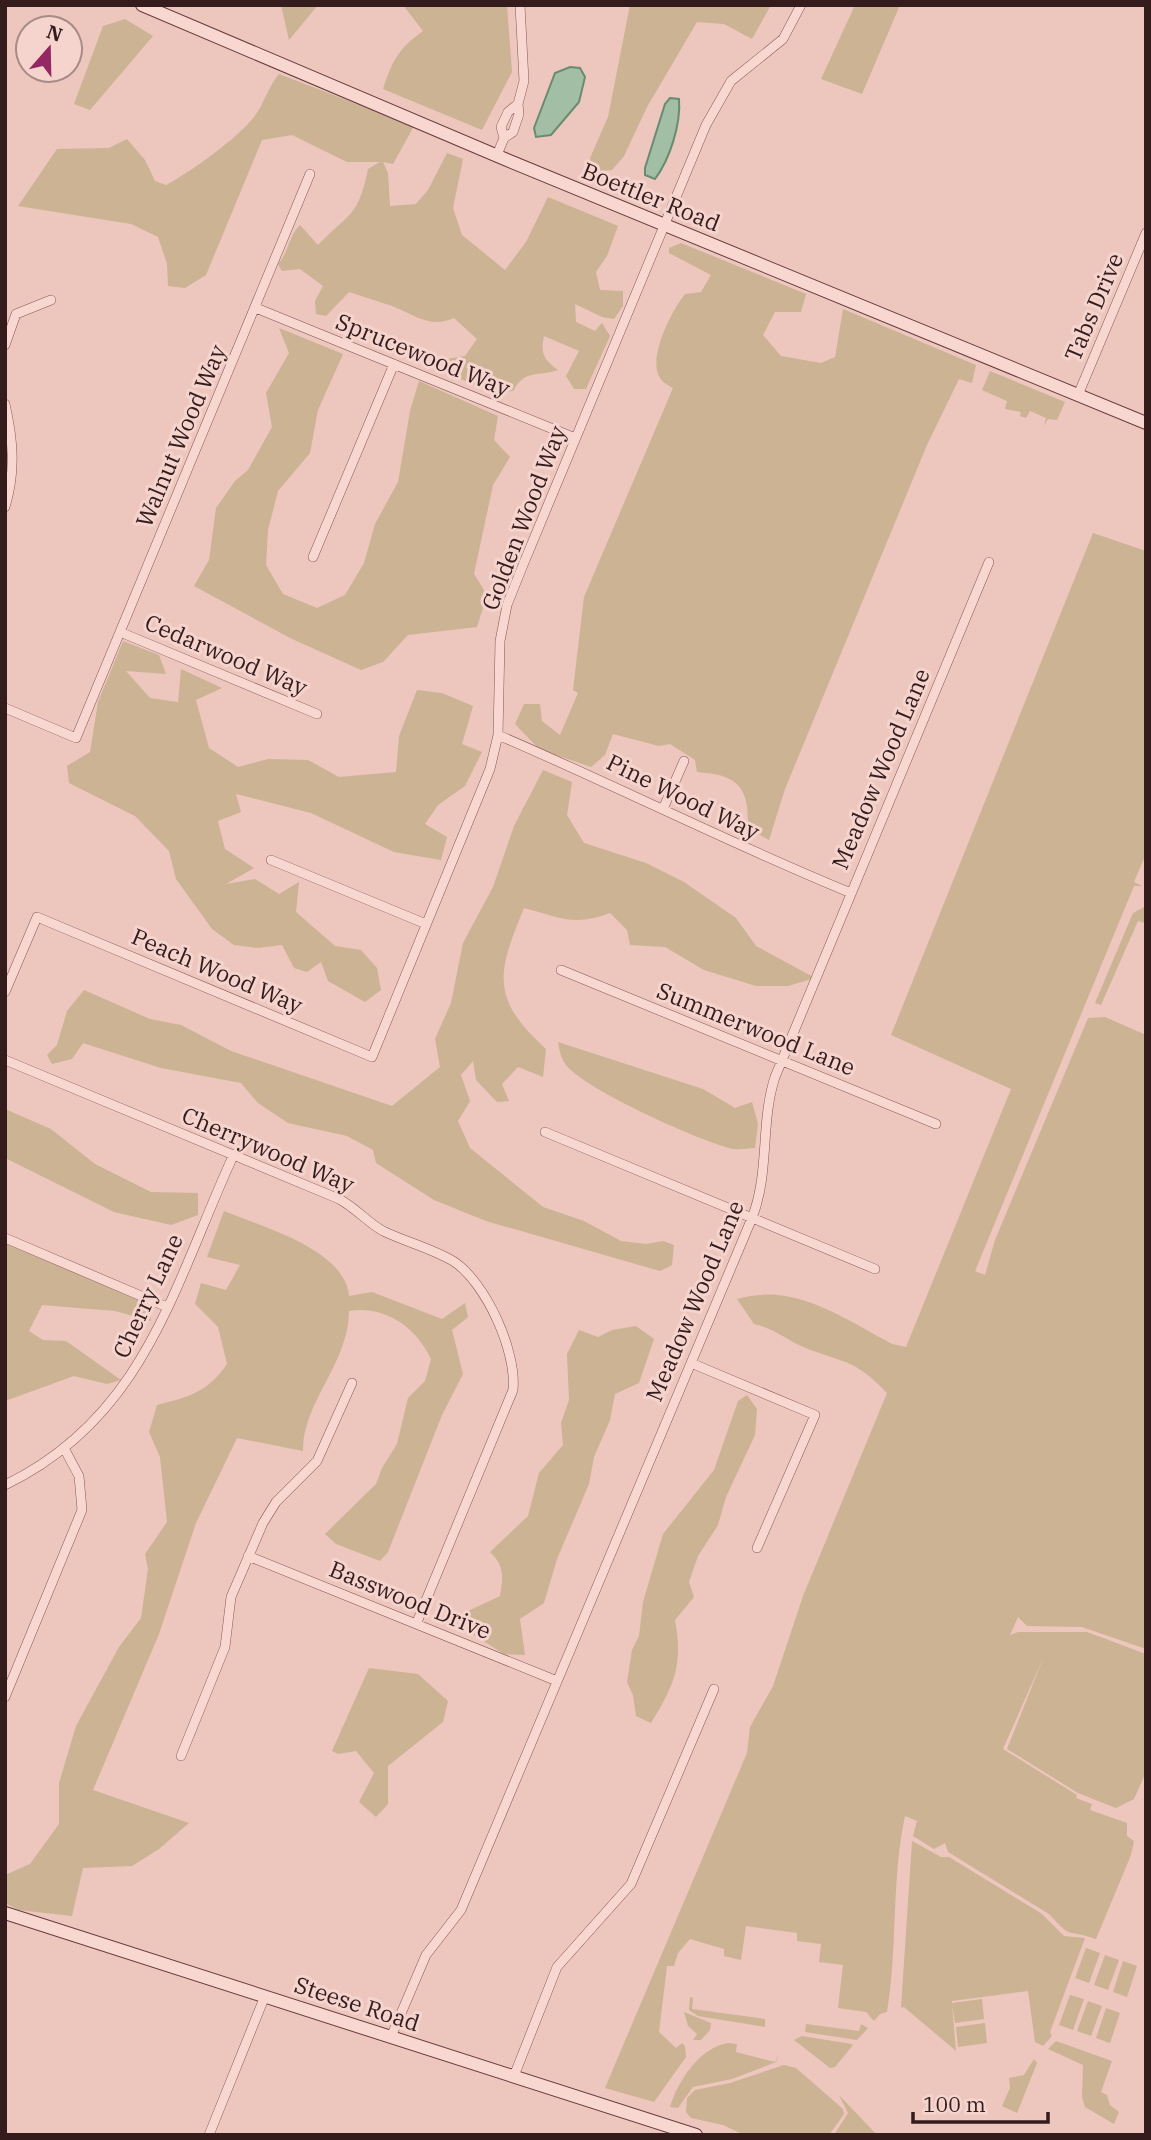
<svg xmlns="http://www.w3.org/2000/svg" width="1151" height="2140" viewBox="0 0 1151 2140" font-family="'IBM Plex Serif',serif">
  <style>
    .green { fill: #cbb393 }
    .water { fill: #a2bfa6; stroke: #698c71; stroke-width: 2 }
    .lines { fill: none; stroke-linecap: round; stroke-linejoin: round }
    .street-casing { stroke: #855757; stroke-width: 10 }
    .secondary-casing { stroke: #673b3c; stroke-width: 14 }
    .street { stroke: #f8d7d1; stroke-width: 9 }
    .secondary { stroke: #f8d7d1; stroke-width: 12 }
    .labels { text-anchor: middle; stroke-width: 6; stroke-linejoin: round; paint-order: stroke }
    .street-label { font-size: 23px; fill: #341c1d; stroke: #f5d4ce }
  </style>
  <rect width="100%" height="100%" fill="#edc6be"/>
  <!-- green -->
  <path class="green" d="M281,5h37l-29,35z
    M403,5h104l5,67 -30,58 -99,-41c9,-28 16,-41 40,-58z
    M630,5h141l-19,34 -28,-15 -27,-2 -50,85 -23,49 -12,14 -11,1 -9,-4 -2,-9 18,-41z
    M855,5h45l-38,89 -41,-15z
    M125,19l28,17 -63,74 -16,-6 29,-78z
    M279,74l135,52 -21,38 -10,-2 5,11 2,33 26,-2 12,-14 19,-37 16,6 -10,49 9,27 43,35 21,-28 22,-45 70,29 -11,30 -11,16 4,18 23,1v15l-9,13 -12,-2 -27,-13 1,18 19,9 7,-8 8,13 -24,53h-12l-8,-13 13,-25 -35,-15c-4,17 0,24 14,34 -21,7 -33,-1 -45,21l-18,2 -54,-22 6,-12 18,-3 12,-17 -23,-21c-25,11 -40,-4 -62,-12 -14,-5 -29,-9 -43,-14l-23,24 -10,-2 -1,-13 8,-15 -23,-17 -18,2 -4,-7c11,-12 10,-27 22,-39l18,20c31,-32 40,-27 50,-76l12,-7h-33l-55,-27 -30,5 -56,135 -21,13 -17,-2 -1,-22 -9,-27 -27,-13 -113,-18 39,-57 52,-1 18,-9 18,21 10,21 11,4c23,-12 72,-47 88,-68 10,-13 14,-30 25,-43z
    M681,243l125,51 -5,18h-26l-12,23 18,21 40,7 14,-6 8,-48 133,56 -4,18 -13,-4 -32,66 -142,344 -16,51 -21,-12c1,-42 -10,-53 -51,-56l-2,-12 -25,-16 -11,2 -46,-12 -8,21 -14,12 -52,-18 -24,-25 9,-20h16l2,17 18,14 18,-42 -5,-3 11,-93 89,-209c-5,-3 -10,-5 -13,-10 -13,-20 12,-68 25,-84l16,-2 10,-17 -42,-22v-5z
    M279,328l64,26 -25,56 -8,43 -32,38 -10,39 -2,35 17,29 34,14 28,-13 19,-32 11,-39 23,-42 12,-71 9,-30 79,35 -4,24 16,17 -17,28 -19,89 13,21 -10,32 -69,8 -25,27 -22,8 -71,-32 -96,-52 15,-26 7,-52 19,-27 13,-11 24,-43 -6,-34 23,-40z
    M990,371l75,31 -8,18 -9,-1 -4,7 2,-8 -16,-7 -4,7 -6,-2 1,-4 -16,-3 2,-8 -25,-11z
    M1093,533l53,18v303l-12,28 8,4h-8l-159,385 10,4 10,-35 93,-222 17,-1 41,18v614l-64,-22 -55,-1 -9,-9 -8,18 8,-3h69l59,22v118l-12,27 -18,9 -38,-15 -71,-44 37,-93 -41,93 74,46 -1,3 16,6 -2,6 37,13v13l7,5 -3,14 -35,84c-32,-11 -22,2 -47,-25l-101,-62 -3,-9 -11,6 -21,-13 4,-15 -12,-5c-14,65 -7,131 -18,196l-7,2 -6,7 -8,-9 -28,-4 5,-43 -24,-3 2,-18 -24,-3v-8l-51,-7 -5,34 -17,-4v-7l-34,-10 -12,14 -4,13h-7l-8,66 17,16 6,-5 3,3 1,11 -32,45 -49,-14 142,-335 3,-26 23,-41 30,-90 84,-203c-30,-32 -41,-30 -79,-44 -20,-8 -34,-21 -54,-25l-17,-25c57,-17 106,19 155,45l14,3 105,-258 -120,-54z
    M123,641l36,14 7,19 -40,-3 24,27 28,4 3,-33 41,19 -26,12 13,48 29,19 30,-8 40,1 31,17 57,-5 3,-36 18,-46 25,3 31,13 -11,38 20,8 -17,34 -27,19 -13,19 22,13 -6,23 -47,-8 -83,-39 -75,-19 5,18 -23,9 7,28 29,19 -28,16 29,-5 24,15 20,-12 -3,30 39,34 26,4 16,18 4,22 -16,12 -37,-21 -7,-19 -14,10 -13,-4 -12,-23 -24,3 -24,-3 -22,-16 -36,-50 -7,-28 -34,-35 -66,-33 -2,-17 23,-14 8,-50z
    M543,770l29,12 -5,33 17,28 62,20 38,19 52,36 20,28 59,32 -27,8h-32l-52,-16 -39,-23 -35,-2 -3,-15 -17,-17c-37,14 -50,4 -86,-5 -27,66 -34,90 22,141l-3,28 -25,-10 -16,17 7,17 -12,1 -21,-22 -3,-19 -12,14 9,26 -12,20 12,27 73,59 41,14 37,20 25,3 17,-3 11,4 -2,20 -12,6 -174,-50 -52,-21 -58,-37 -3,-13 -26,-14 -59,-13 -30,-20 -17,-20 -80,-15 -78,-25 -11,16 -20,5 -5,-9 10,-10 10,-34 17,-21 66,29 31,6 50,26 161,55 48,-39 -5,-28 16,-36 12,-60 30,-56 21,-61z
    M1146,906l-1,17 -7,-2 -37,84 -6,-2 38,-90z
    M558,1042l145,47 32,19 17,-6 6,22 -3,24c-7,0 -15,2 -22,1 -34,-8 -136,-55 -161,-78 -10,-8 -12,-17 -14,-29z
    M5,1109l46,20 44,35 56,28 47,1v22l-27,10 -57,-13 -109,-54z
    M224,1211c38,16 121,38 125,85l23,-4 70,27 23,-16 3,14 -16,13 11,44 -21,41 -54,137 -8,9 -44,-17 -11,-10 51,-50 6,-16 15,-24 11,-46 17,-17 6,-22c-15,-32 -46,-54 -82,-48 0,52 -47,92 -46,140l-66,-13 -41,85 -37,111 -66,156 96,33 -30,26 -27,17 -49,2 -11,48 -53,-6 -14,-7v-28l25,-11 29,-40v-41l17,-57 43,-79 22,-29 7,-49 -3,-15 22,-32 -7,-65 -11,-25 8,-27c32,-8 51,-13 70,-41l-9,-37 -23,-23 6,-21 25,7 14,-25 -33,-8z
    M5,1243l143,61 3,17 -36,-10 -73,-6 -13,26 14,9 23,1 55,39 -14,4 -33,-8 -69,25z
    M636,1326l18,13 -15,44 -24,11 -5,26 -16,37 -5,27 -32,75 -13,44 -24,16 5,36 -21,-1 -43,-27 3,-14 36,-17c3,-18 5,-30 -10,-44l38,-36 11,-43 24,-28 -2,-22 8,-23 -2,-46 12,-24 19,7 14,-7z
    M747,1395l10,14 -2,26 -29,62 -8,28 -20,31 -9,26 5,15 -19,23c8,44 0,64 -24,103l-15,-7 -3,-21 -6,-13 5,-32 7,-14 4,-34 20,-68 51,-64 24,-69z
    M369,1668l49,6 30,27 -5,21 -55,44v38l-12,13 -17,-15 15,-29 -18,-22 -18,3 -6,-3z
    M912,1841l29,16h8l93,57 22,22 21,2 -35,94 2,4 -9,10 -8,-4 -7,-51 -76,10v2l30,-4 2,20 -29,4 -3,-19 4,47 -52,-44 -3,1z
    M1086,1948l14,5 -11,30 -14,-5z
    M1105,1955l14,5 -11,30 -14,-5z
    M1123,1961l14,5 -10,31 -14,-5z
    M1070,1995l14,4 -11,31 -14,-5z
    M690,1997l3,1 -1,11 73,10v8l-67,-11 -9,-6z
    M1088,2001l14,5 -11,30 -14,-5z
    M1106,2008l14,5 -10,30 -14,-5z
    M684,2012l27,11 -1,7 -9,10h-8l4,-6 -9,-8z
    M985,2023l2,20 -29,4 -2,-20z
    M806,2024l53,7 2,-7 7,4 -11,12 -52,-8z
    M802,2036l50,8 1,1 -18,22 -5,1 -36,-28z
    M1056,2041l56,20 -11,31 6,3 3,10 9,7 -5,12 -29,-17 -3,-10 1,-32 -35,-16z
    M728,2043l9,1 -1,8 39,10 4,-8 -3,8 -44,17 -39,8 -15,21 -8,-1c8,-26 29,-59 58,-64z
    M1034,2059l3,4 -20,50 -15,-7 8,-18 -1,-10 15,-3z
    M784,2065l12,3 47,41 1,5 -15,21h-85l-21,-10 -32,-7 -5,-6 1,-14 8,-8 35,-7z
    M839,2095l38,40h-43l14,-22z"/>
  <!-- water -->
  <path class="water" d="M570,67l10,1 5,9 -6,25 -28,33 -15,2 -2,-9 21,-55z
    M670,98l9,1c2,25 -9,60 -24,80l-10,-4v-7l20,-64z"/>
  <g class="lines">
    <!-- street casing -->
    <g class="street-casing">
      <path id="street" d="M504,138l-3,-11 7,-15 10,-8
        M497,155l7,-17 9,-6 6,-18 -1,-10 6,-23 -4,-76
        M256,308l319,130
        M5,345l11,-31 35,-14
        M1078,395l68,-162
        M5,404c8,35 11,67 0,103
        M313,557l81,-193
        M120,632l197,82
        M5,708l71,30 234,-564
        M498,735c119,51 233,109 353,158
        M663,809l21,-48
        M271,860l155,64
        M561,970l375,154
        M5,992l32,-75 335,140 118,-288 8,-34 2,-94 7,-36 16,-40 183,-440 25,-44 52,-42 18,-34
        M5,1060l334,139c17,9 28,23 44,32 23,11 48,17 70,30 33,21 64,91 60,129l-96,232
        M545,1132l330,137
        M5,1238l162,69
        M691,1363l124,52 -58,133
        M5,1485c141,-68 169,-201 229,-331
        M248,1556l309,125
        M5,1697l77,-187 -3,-34 -15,-28
        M181,1756l44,-109 6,-50 32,-74 13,-21 41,-41 35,-78
        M391,2037l35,-82 35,-45 291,-692c18,-46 8,-95 23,-141l214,-515
        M514,2076l43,-109 74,-83 83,-195
        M209,2135l56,-139"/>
    </g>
    <!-- secondary casing -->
    <g class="secondary-casing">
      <path id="secondary" d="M142,5l365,155 639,263
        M5,1913l691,222"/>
    </g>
    <!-- street -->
    <use href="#street" class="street"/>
    <!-- secondary -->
    <use href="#secondary" class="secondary"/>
  </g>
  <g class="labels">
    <!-- street labels -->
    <g class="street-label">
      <text transform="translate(651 197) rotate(22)" y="8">Boettler Road</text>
      <text transform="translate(1094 307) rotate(-67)" y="8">Tabs Drive</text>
      <text transform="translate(423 355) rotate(22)" y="8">Sprucewood Way</text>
      <text transform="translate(181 436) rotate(-67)" y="8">Walnut Wood Way</text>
      <text transform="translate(524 518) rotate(-69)" y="8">Golden Wood Way</text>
      <text transform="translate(226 655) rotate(23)" y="8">Cedarwood Way</text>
      <text transform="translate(881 769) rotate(-67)" y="8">Meadow Wood Lane</text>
      <text transform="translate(683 797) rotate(26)" y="8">Pine Wood Way</text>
      <text transform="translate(217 971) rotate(23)" y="8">Peach Wood Way</text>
      <text transform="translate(756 1029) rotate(22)" y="8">Summerwood Lane</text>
      <text transform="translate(268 1150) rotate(23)" y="8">Cherrywood Way</text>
      <text transform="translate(148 1296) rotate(-65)" y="8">Cherry Lane</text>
      <text transform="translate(695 1301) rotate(-67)" y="8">Meadow Wood Lane</text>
      <text transform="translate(410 1600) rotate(22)" y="8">Basswood Drive</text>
      <text transform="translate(357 2004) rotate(18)" y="8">Steese Road</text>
    </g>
  </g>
  <!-- border -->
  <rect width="1151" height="2140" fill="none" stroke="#341c1d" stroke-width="14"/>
  <!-- north arrow -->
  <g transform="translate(49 49) rotate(20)"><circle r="33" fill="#f5d4ce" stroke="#a88a87" stroke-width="2"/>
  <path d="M0-5L12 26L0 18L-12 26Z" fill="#932863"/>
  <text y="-10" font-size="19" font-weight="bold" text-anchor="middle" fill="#341c1d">N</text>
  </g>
  <!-- scale -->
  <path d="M913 2112v10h135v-10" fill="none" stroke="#341c1d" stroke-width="3.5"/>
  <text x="923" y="2112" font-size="21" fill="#341c1d" stroke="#f5d4ce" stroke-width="5" paint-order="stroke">100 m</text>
</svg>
